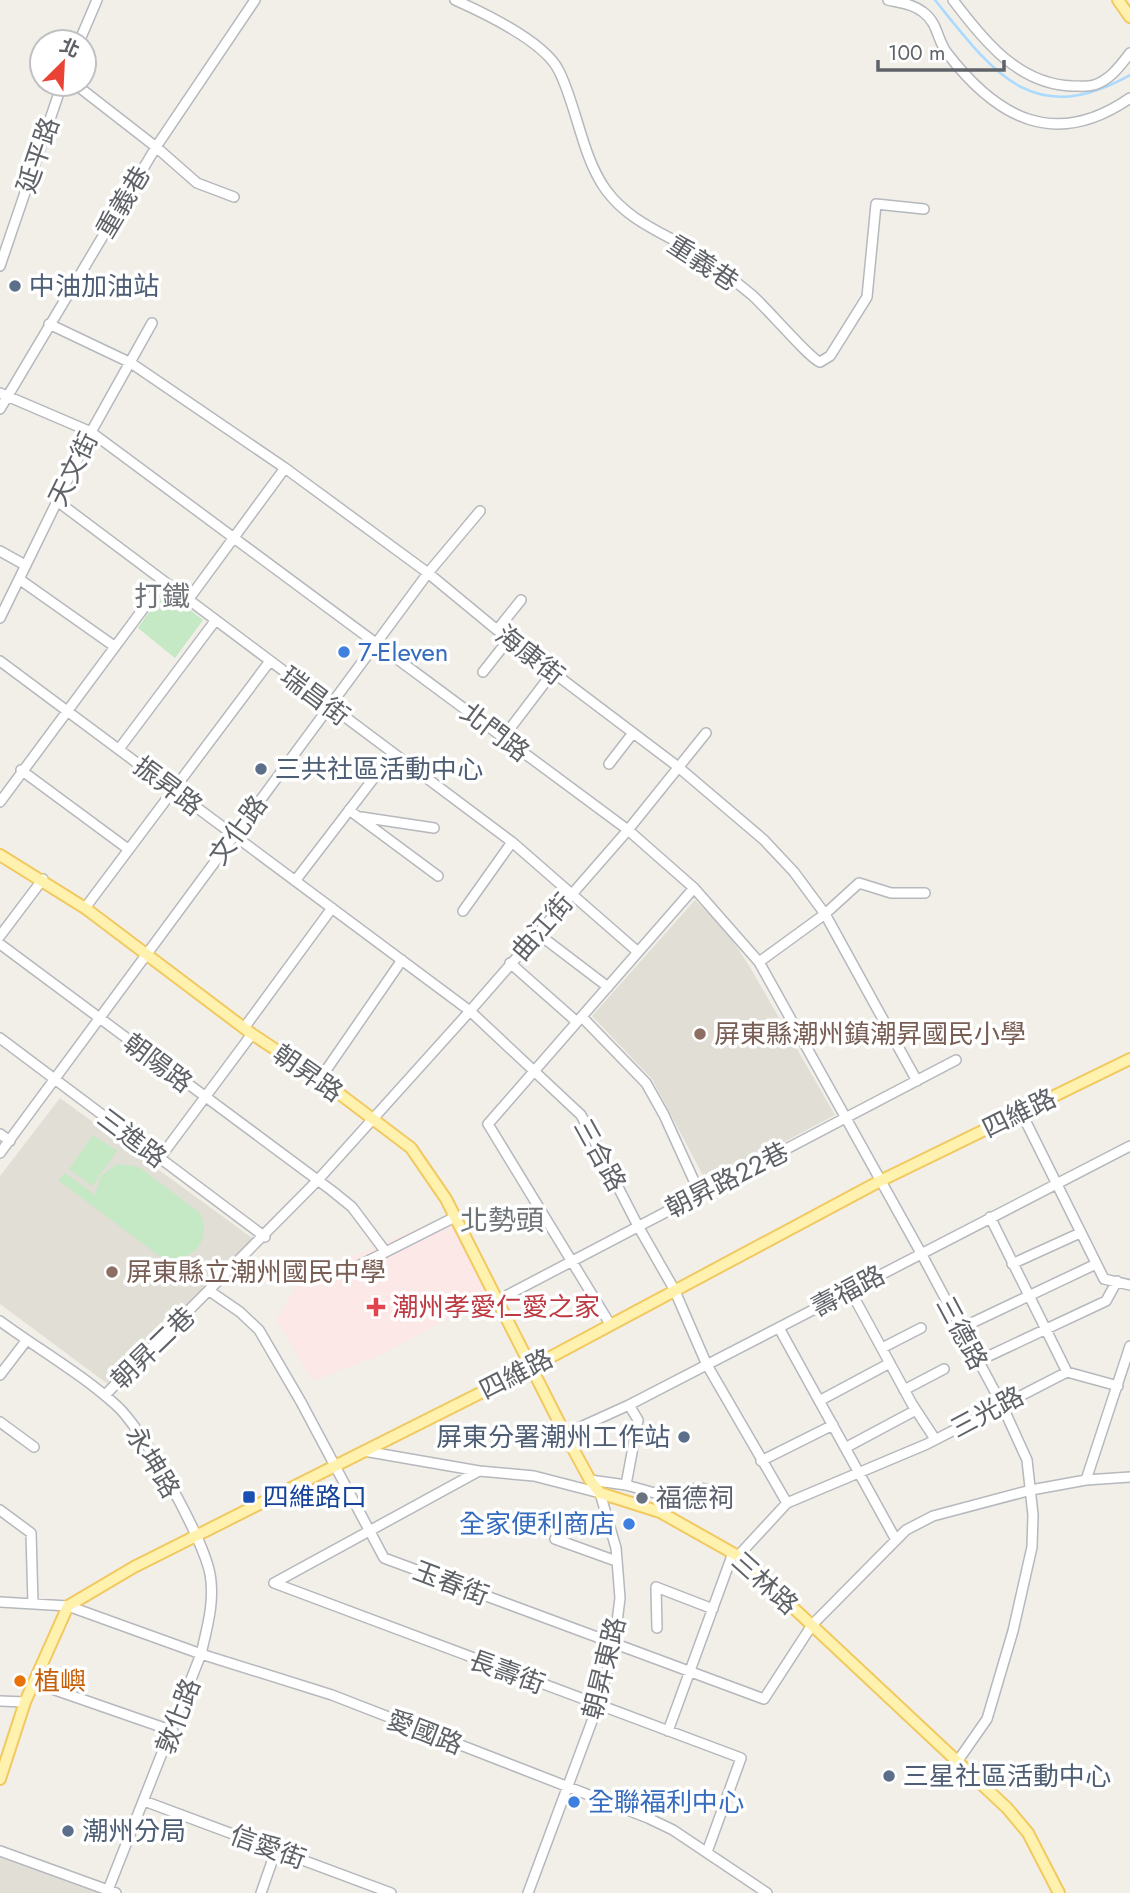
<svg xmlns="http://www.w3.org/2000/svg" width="1130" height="1893" viewBox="0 0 1130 1893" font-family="Jost,'Noto Sans TC',sans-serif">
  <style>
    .education { fill: #e1ded6 }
    .medical { fill: #fce8e6 }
    .green { fill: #c5e8c5 }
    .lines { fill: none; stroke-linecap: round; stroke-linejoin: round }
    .stream { stroke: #aadaff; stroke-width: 2.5 }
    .minor-casing { stroke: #b5b8bc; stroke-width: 12 }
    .major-casing { stroke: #f2c960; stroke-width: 14 }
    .minor { stroke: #fff; stroke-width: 9 }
    .major { stroke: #fff2af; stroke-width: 10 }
    .service-dot { fill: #5c6f8a; stroke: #fff; stroke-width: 2.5 }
    .shop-dot { fill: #3f7fe0; stroke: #fff; stroke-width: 2.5 }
    .education-dot { fill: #8d6e63; stroke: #fff; stroke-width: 2.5 }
    .health-dot { fill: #e0444e; stroke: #fff; stroke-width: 2.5 }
    .transit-dot { fill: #1a4fb4; stroke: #fff; stroke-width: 2.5 }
    .worship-dot { fill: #6b7280; stroke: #fff; stroke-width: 2.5 }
    .food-dot { fill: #e8710a; stroke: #fff; stroke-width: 2.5 }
    .labels { text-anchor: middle; stroke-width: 7; stroke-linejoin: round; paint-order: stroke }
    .street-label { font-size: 26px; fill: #5f6368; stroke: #fff }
    .service-label { font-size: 26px; fill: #4e5e75; stroke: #fff; text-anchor: start }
    .shop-label { font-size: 26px; fill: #366cbe; stroke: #fff; text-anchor: start }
    .education-label { font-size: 26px; fill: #785e54; stroke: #fff; text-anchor: start }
    .health-label { font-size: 26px; fill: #be3a42; stroke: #fff; text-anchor: start }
    .transit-label { font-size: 26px; fill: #164399; stroke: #fff; text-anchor: start }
    .worship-label { font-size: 26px; fill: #5b616d; stroke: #fff; text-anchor: start }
    .food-label { font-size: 26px; fill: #c56008; stroke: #fff; text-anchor: start }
    .neighbourhood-label { font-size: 28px; fill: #70757a; stroke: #fff }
  </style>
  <rect width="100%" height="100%" fill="#f1efe8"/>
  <!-- education -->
  <path class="education" d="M695,900l33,33 23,36 84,146 -128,68 -55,-104 -60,-63z
    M60,1098l195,142 -142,148 -113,-84v-128z
    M0,1858l98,34v1h-98z"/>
  <!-- medical -->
  <path class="medical" d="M447,1216l46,78 -110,60 -70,27 -37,-61 20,-34 55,-29z"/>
  <!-- green -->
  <path class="green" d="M164,590l39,30 -28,38 -37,-30z
    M93,1135l24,16 -25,35 -23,-17z
    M117,1164l22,3 61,46c10,21 1,37 -18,45l7,7 -7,8 -124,-93 7,-7 30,22 5,-18z"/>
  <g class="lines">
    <!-- stream -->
    <path class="stream" d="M935,0c58,72 97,130 195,75"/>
    <!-- minor casing -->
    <g class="minor-casing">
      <path id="minor" d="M455,0c29,13 90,42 104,71 18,36 23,86 47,119 25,34 62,44 95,66 18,12 35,26 51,39 14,12 58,64 68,67l10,-6 37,-59 9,-93 48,5
        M888,0c13,3 25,4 35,12 15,11 14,28 24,41 50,65 108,97 183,45
        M953,0c30,40 65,84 119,86 7,0 15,1 22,-1 16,-5 26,-19 36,-32
        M79,42l18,-42
        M75,84l81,63 41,36 37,14
        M0,266l62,-182
        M49,324l82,39 154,105 143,105 69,57 180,136 87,74 30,32 31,42 92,167
        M0,393l91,39 537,398 66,58 65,74 162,291 80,150 26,57 6,55 -1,32 -19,84 -26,88 -30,43
        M0,409l156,-262 99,-147
        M57,501l455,341 126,110
        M0,551l25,14
        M19,579l95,67
        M188,600l97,-132
        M0,618l91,-186 61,-109
        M497,630l24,-30
        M0,661l470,350 111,104 57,111 36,63 33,76 80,138
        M483,672l26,-33
        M502,739l51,-67
        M119,749l96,-128
        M609,764l24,-31
        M21,770l107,79
        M0,802l163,-220
        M349,810l89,66
        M361,817l73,11
        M295,881l98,-128
        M85,908l185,-247
        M463,911l49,-69
        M537,933l71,54
        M0,936l43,-57
        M0,944l331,246 21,17 33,44
        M759,962l66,-48 34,-31 32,10h34
        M510,963l67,59
        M582,1017l64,66 18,32 36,79
        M244,1028l88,-120
        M0,1038l265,199
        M320,1079l82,-119
        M1021,1112l83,167 26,6
        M0,1134l10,7
        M0,1153l428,-580 52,-62
        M159,1159l93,-125
        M990,1217l77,155
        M1012,1264l68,-31
        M352,1269l103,-52
        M850,1290l62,114 23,35
        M211,1292l29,20 19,18 42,72 83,156 380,141 48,-74 94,-95 27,-14 98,-26 55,-10 44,-3
        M498,1300l458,-240
        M0,1321c38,28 82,53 117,85 27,25 86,132 93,168 5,27 -3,54 -9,80l-93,236
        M610,1324l-122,-200 206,-236
        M779,1328l117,212
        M959,1329l137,-65
        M882,1348l39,-20
        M976,1362l130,-61 11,-20
        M0,1375l26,-34
        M904,1390l40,-21
        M105,1395l212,-214 153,-170 158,-181 78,-97
        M819,1401l71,-38
        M0,1422l34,25
        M565,1434l64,-29 501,-259
        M845,1448l71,-38
        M364,1451l115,20 55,5 66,17 16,55 4,50 -6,48 -16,59 -70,188
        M761,1461l72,-36
        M590,1480l36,5 36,10 37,-7 15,3
        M1086,1480l44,-134
        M626,1485l12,-65 -9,-15
        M0,1510l31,23 2,71
        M555,1539l61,22
        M738,1556l49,-53 140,-59 140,-72 51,14
        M274,1583l467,175 -34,94
        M274,1583l205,-112
        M0,1602l68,4 133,48 131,41 316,123 25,12 94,63
        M657,1628l-1,-41 57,22
        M35,1683l138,48
        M0,1701l25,1
        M668,1731l65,-178
        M144,1801l247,92
        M0,1851l116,42
        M261,1893l15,-43"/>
    </g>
    <!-- major casing -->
    <g class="major-casing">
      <path id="major" d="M1118,0l12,17
        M0,855l85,53 167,126 68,45 91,69 35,51 119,235 25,46 10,13 60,19 78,44 269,252 21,25 31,60
        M0,1779l25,-77 43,-96 66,-39 398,-200 348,-186 250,-122"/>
    </g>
    <!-- minor -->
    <use href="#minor" class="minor"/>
    <!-- major -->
    <use href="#major" class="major"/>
  </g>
  <!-- markers -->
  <g class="service-dot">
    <circle cx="15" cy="286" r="7"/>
    <circle cx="261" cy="769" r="7"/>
    <circle cx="684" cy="1437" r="7"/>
    <circle cx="889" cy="1776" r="7"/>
    <circle cx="68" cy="1831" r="7"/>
  </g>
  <g class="shop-dot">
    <circle cx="344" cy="652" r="7"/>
    <circle cx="629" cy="1524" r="7"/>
    <circle cx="574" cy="1802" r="7"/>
  </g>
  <g class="education-dot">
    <circle cx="700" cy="1034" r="7"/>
    <circle cx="112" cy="1272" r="7"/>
  </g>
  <path class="health-dot" d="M372.5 1296.5h7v7h7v7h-7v7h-7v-7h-7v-7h7z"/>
  <rect class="transit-dot" x="242" y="1490" width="14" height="14" rx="3.5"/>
  <circle class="worship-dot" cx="642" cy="1498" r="7"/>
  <circle class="food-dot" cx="20" cy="1681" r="7"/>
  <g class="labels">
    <!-- street labels -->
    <g class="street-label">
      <text transform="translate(38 155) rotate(-71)" y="9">延平路</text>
      <text transform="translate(123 202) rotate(-59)" y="9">重義巷</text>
      <text transform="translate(703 263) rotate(33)" y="9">重義巷</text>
      <text transform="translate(73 469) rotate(-64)" y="9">天文街</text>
      <text transform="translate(530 655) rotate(38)" y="9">海康街</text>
      <text transform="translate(315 696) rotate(37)" y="9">瑞昌街</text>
      <text transform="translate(495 732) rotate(37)" y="9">北門路</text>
      <text transform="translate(168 786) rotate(37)" y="9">振昇路</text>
      <text transform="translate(238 830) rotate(-54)" y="9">文化路</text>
      <text transform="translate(542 927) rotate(-49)" y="9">曲江街</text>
      <text transform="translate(158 1063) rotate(37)" y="9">朝陽路</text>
      <text transform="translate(308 1073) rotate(35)" y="9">朝昇路</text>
      <text transform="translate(1019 1113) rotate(-26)" y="9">四維路</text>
      <text transform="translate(132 1138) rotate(37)" y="9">三進路</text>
      <text transform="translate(600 1155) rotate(61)" y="9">三合路</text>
      <text transform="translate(727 1180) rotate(-27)" y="9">朝昇路22巷</text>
      <text transform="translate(848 1291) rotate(-28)" y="9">壽福路</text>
      <text transform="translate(962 1333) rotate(62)" y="9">三德路</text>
      <text transform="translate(153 1348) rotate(-44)" y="9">朝昇二巷</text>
      <text transform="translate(516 1374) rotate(-27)" y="9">四維路</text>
      <text transform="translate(987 1412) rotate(-28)" y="9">三光路</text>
      <text transform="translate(153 1462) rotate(59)" y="9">永坤路</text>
      <text transform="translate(451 1583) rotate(21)" y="9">玉春街</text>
      <text transform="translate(765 1583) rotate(42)" y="9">三林路</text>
      <text transform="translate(604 1668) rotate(-76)" y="9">朝昇東路</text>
      <text transform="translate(507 1672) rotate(20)" y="9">長壽街</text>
      <text transform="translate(178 1716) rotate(-69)" y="9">敦化路</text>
      <text transform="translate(425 1732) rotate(21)" y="9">愛國路</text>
      <text transform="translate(268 1847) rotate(20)" y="9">信愛街</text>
    </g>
    <!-- service labels -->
    <g class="service-label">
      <text x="29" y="295">中油加油站</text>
      <text x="275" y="778">三共社區活動中心</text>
      <text x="670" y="1446" text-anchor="end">屏東分署潮州工作站</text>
      <text x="903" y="1785">三星社區活動中心</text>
      <text x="82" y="1840">潮州分局</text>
    </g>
    <!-- shop labels -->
    <g class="shop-label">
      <text x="358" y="661">7-Eleven</text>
      <text x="615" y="1533" text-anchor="end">全家便利商店</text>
      <text x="588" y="1811">全聯福利中心</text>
    </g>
    <!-- education labels -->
    <g class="education-label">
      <text x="714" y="1043">屏東縣潮州鎮潮昇國民小學</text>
      <text x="126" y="1281">屏東縣立潮州國民中學</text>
    </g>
    <!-- health labels -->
    <g class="health-label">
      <text x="392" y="1316">潮州孝愛仁愛之家</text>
    </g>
    <!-- transit labels -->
    <g class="transit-label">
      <text x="263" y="1506">四維路口</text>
    </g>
    <!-- worship labels -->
    <g class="worship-label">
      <text x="656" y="1507">福德祠</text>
    </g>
    <!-- food labels -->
    <g class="food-label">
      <text x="34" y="1690">植嶼</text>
    </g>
    <!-- neighbourhood labels -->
    <g class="neighbourhood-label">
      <text x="162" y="606">打鐵</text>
      <text x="502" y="1230">北勢頭</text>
    </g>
  </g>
  <!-- north arrow -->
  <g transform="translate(63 63) rotate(24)"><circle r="33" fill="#ffffff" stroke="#bfc1c3" stroke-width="2"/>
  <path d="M0-5L12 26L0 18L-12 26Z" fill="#ea4335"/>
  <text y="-10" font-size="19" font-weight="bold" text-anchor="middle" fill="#5f6368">北</text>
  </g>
  <!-- scale -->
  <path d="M878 60v10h126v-10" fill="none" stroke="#5f6368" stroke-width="3.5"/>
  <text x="888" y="60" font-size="21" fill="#5f6368" stroke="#ffffff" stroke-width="5" paint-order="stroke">100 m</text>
</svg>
